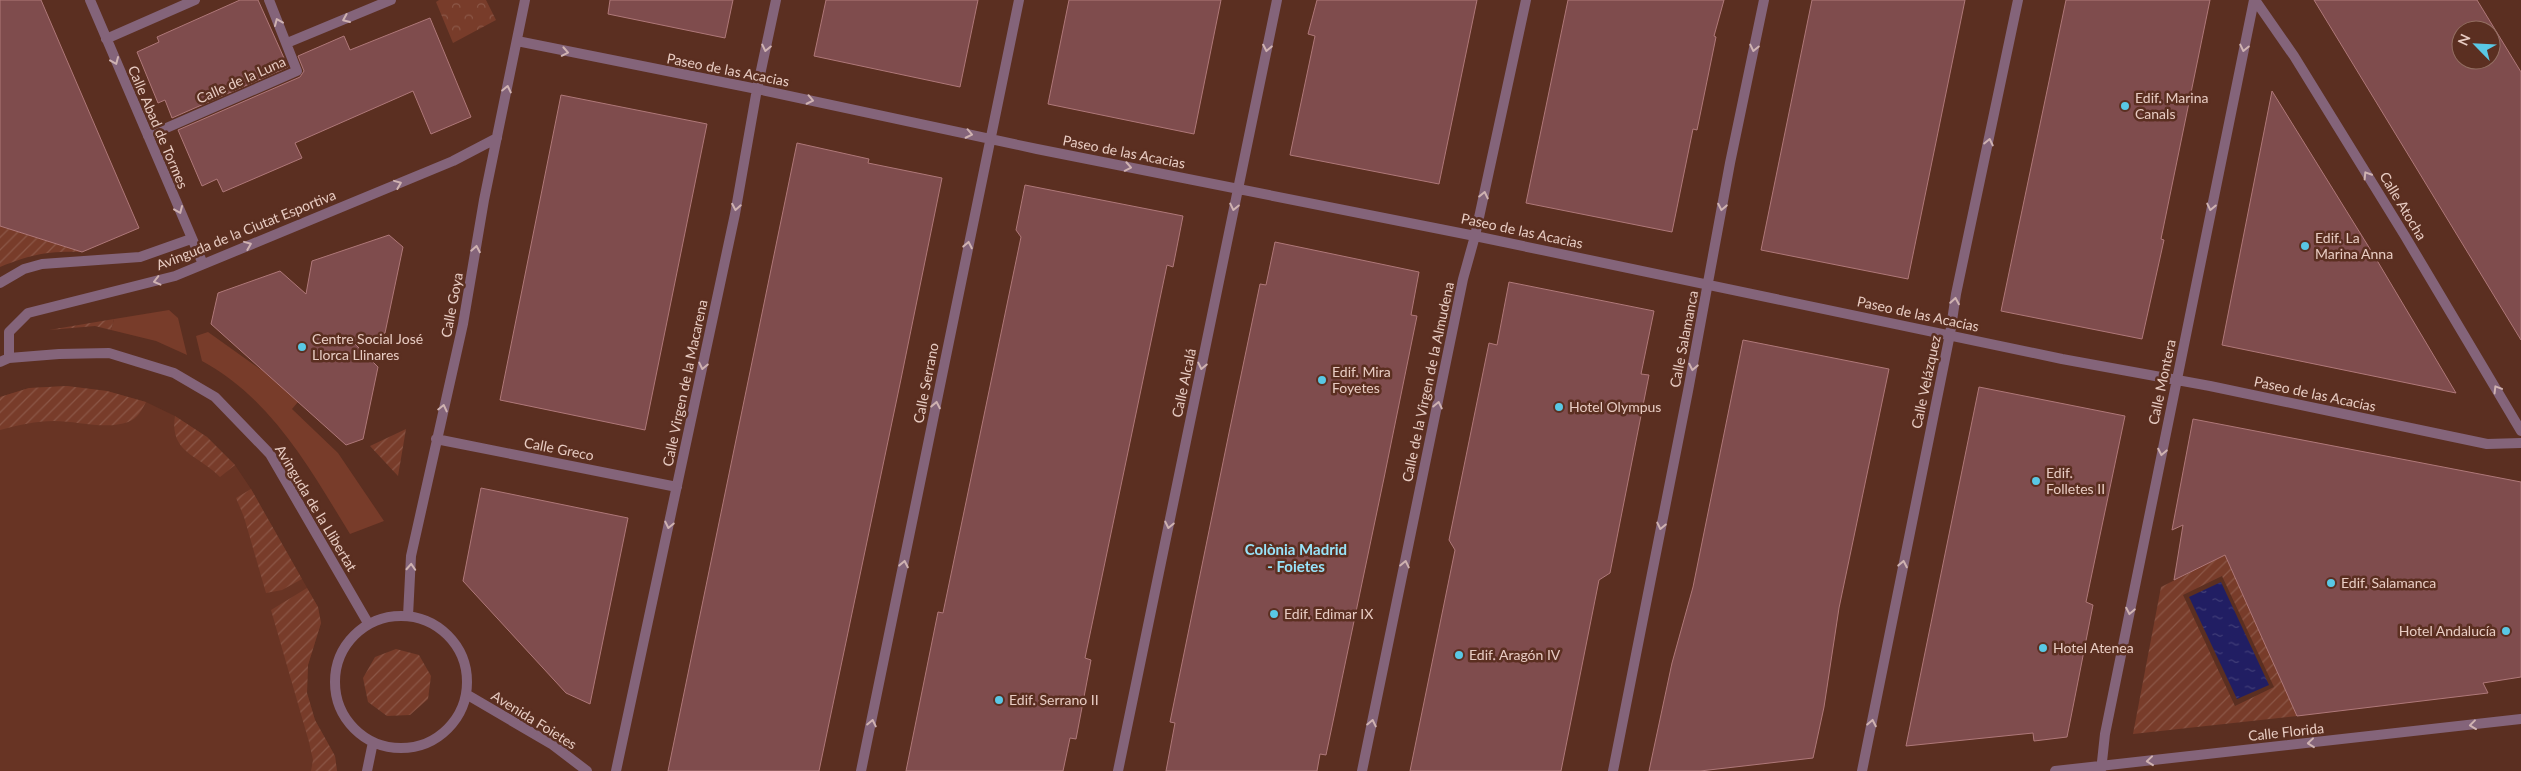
<svg xmlns="http://www.w3.org/2000/svg" width="2521" height="771" viewBox="0 0 2521 771" font-family="Lato,sans-serif">
  <style>
    .built { fill: #683424 }
    .grass { fill: #783c2a }
    .park { fill: url(#park-crowns) }
    .garden { fill: url(#garden-furrows); fill-rule: evenodd }
    .water { fill: url(#water-ripples) }
    .building { fill: #7f4c4d; stroke: #af7879; fill-rule: evenodd }
    .lines { fill: none; stroke-linecap: round; stroke-linejoin: round }
    .street { stroke: #84647a; stroke-width: 10 }
    .oneway { stroke: #cfb2b1 }
    .poi-dot { fill: #59c8e5; stroke: #5b2f21; stroke-width: 2 }
    .labels { text-anchor: middle; stroke-width: 5; stroke-linejoin: round; paint-order: stroke }
    .street-label { font-size: 14px; fill: #e8ccc3; stroke: #5b2f21 }
    .poi-label { font-size: 14px; fill: #e8ccc3; stroke: #5b2f21; text-anchor: start }
    .neighbourhood-label { font-size: 15px; font-weight: bold; fill: #98e3f9; stroke: #5b2f21 }
  </style>
  <defs>
    <pattern id="park-crowns" width="20" height="18" patternUnits="userSpaceOnUse" patternTransform="scale(1.25)"><rect width="20" height="18" fill="#783c2a"/><path d="M2 6a3 3 0 1 1 6 0M12 15a3 3 0 1 1 6 0" fill="none" stroke="#8b5747"/></pattern>
    <pattern id="garden-furrows" width="10" height="10" patternUnits="userSpaceOnUse" patternTransform="scale(1.25)"><rect width="10" height="10" fill="#783c2a"/><path d="M-1 1l2-2M0 10L10 0M9 11l2-2" fill="none" stroke="#8b5747"/></pattern>
    <pattern id="water-ripples" width="26" height="14" patternUnits="userSpaceOnUse" patternTransform="scale(1.25)"><rect width="26" height="14" fill="#211e63"/><path d="M2 4q2-2 4 0t4 0M15 11q2-2 4 0t4 0" fill="none" stroke="#413e78"/></pattern>
  </defs>
  <rect width="100%" height="100%" fill="#5b2f21"/>
  <!-- built -->
  <path class="built" d="M67,386l40,5 39,11 29,14 32,21 28,28 16,24 67,118 3,16 -13,42 -1,28 8,27 20,36 2,15h-337v-374l29,-9z"/>
  <!-- grass -->
  <path class="grass" d="M169,310l9,8 9,37 -31,-14 -45,-11 3,-11z
    M208,332l52,37 15,-6 23,39 -6,7 46,44 46,68 -34,13c-40,-65 -79,-136 -148,-173l-6,-25z"/>
  <!-- park -->
  <path class="park" d="M439,0h47l10,20 -43,23 -17,-41z"/>
  <!-- garden -->
  <path class="garden" d="M0,226l82,26c-34,-1 -50,2 -82,15z
    M114,319l-3,11 -16,-4 -46,4z
    M67,386l40,5 39,11c-4,8 -9,17 -18,20 -21,8 -51,-1 -74,-1 -18,0 -36,4 -54,9v-33l29,-9z
    M175,416l32,21 28,28 -15,12c-21,-22 -51,-24 -45,-61z
    M406,429l-8,47 -28,-30z
    M251,489l51,90 -20,11 -16,3 -22,-76 -8,-19z
    M2225,555l72,161 -164,18 28,-147zM2222,576l52,111 -39,19 -52,-111z
    M307,588l11,19 3,16 -13,42 -1,28 8,27 20,36 2,15h-26l2,-11 -4,-18 -38,-132z
    M396,649l23,6 12,21 -3,23 -18,16 -23,1 -19,-14 -5,-24 12,-21z"/>
  <!-- water -->
  <path class="water" d="M2221,582l48,103 -32,14 -48,-102z"/>
  <!-- building -->
  <path class="building" d="M0,0h41l98,228 -57,24 -82,-26z
    M240,0h18l30,67 -116,51 -7,-18 -7,3 -21,-51 22,-10 -2,-5z
    M610,0h123l-8,38 -117,-24z
    M826,0h152l-18,87 -146,-31z
    M1069,0h152l-27,134 -146,-30z
    M1317,0h160l-38,184 -149,-29 25,-119 -7,-2z
    M1568,0h156l-10,36 2,1 -19,93 -4,-1 -21,103 -146,-29z
    M1812,0h153l-57,279 -147,-29z
    M2066,0h144l-49,239 3,1 -22,99 -141,-28z
    M2314,0h163l44,72v268zM2461,30h30v30h-30z
    M430,18l41,99 -40,17 -18,-43 -118,52 7,15 -79,34 -6,-13 -15,7 -24,-56 122,-53 4,-6 -6,-15 46,-20 6,14z
    M2272,91l103,166 81,136 -234,-48z
    M561,95l146,29 -62,306 -145,-30z
    M797,143l72,16 -1,4 74,15 -41,201 -82,392h-151z
    M1025,185l158,31 -10,51 -6,-2 -9,43 -73,350 6,2 -15,79 -6,-1 -7,33h-157l32,-159 5,1 78,-376 -5,-7z
    M389,235l14,12 -18,86 -31,10 24,24 -15,72 -17,6 -135,-121 7,-31 62,-22 26,23 6,-33z
    M1275,242l144,30 -8,43 6,1 -33,162 -58,277 -6,-1 -3,17h-151l9,-48 -5,-1 59,-289 31,-149 6,1z
    M1509,282l145,29 -13,63 8,1 -39,198 -11,7 -38,191h-151l45,-221 -6,-10 40,-197 8,2z
    M1743,340l146,29 -50,239 -15,99 -11,51 -113,13h-51l23,-108 21,-76z
    M1979,387l146,29 -39,186 7,3 -22,112 -4,20 -33,4 -1,-8 -127,13z
    M2193,419l328,63v195l-38,6 5,10 -191,23 -72,-161 -51,25 9,-55 -11,5z
    M481,488l147,30 -38,186 -24,-11 -103,-112z"/>
  <g class="lines">
    <!-- street -->
    <path class="street" d="M90,0l113,264
      M2255,0l39,56 111,180 116,195
      M106,39l89,-39
      M517,41l240,48 280,60 438,87 587,123 148,27 277,58 34,-1
      M287,43l104,-43
      M148,136l149,-65 -28,-71
      M0,283l24,-14 18,-5 98,-7 51,-18
      M9,358v-26l19,-19 147,-37 278,-115 44,-23
      M0,362l9,-4 50,-4 50,-1 65,20 41,24 55,57 98,169
      M436,439l241,48
      M335 682a66 66 0 1 1 132 0a66 66 0 1 1-132 0Z
      M408,616l3,-60 52,-232 21,-124 41,-200
      M466,694l87,51 34,26
      M367,771l6,-29
      M616,771l119,-557 22,-125 19,-89
      M861,771l158,-771
      M1118,771l159,-771
      M1362,771l101,-492 12,-43 51,-236
      M1613,771l75,-380 42,-228 34,-163
      M1862,771l88,-437 6,-40 62,-294
      M2055,771l466,-52
      M2101,771l4,-37 149,-734"/>
  </g>
  <!-- one-way arrows -->
  <defs><path id="oneway-chevron" d="M-2-3.5L2.5 0L-2 3.5" fill="none" stroke-width="1.6" stroke-linecap="round" stroke-linejoin="round" transform="scale(1.25)"/></defs>
  <g class="oneway">
    <use href="#oneway-chevron" transform="translate(346 19) rotate(157)"/>
    <use href="#oneway-chevron" transform="translate(278 22) rotate(-113)"/>
    <use href="#oneway-chevron" transform="translate(766 48) rotate(102)"/>
    <use href="#oneway-chevron" transform="translate(1267 48) rotate(101)"/>
    <use href="#oneway-chevron" transform="translate(1754 48) rotate(102)"/>
    <use href="#oneway-chevron" transform="translate(2244 48) rotate(102)"/>
    <use href="#oneway-chevron" transform="translate(565 52) rotate(11)"/>
    <use href="#oneway-chevron" transform="translate(115 61) rotate(67)"/>
    <use href="#oneway-chevron" transform="translate(507 89) rotate(-78)"/>
    <use href="#oneway-chevron" transform="translate(810 100) rotate(12)"/>
    <use href="#oneway-chevron" transform="translate(969 134) rotate(12)"/>
    <use href="#oneway-chevron" transform="translate(1989 142) rotate(-78)"/>
    <use href="#oneway-chevron" transform="translate(1128 167) rotate(11)"/>
    <use href="#oneway-chevron" transform="translate(2367 175) rotate(-122)"/>
    <use href="#oneway-chevron" transform="translate(398 184) rotate(-22)"/>
    <use href="#oneway-chevron" transform="translate(1484 195) rotate(-78)"/>
    <use href="#oneway-chevron" transform="translate(736 207) rotate(100)"/>
    <use href="#oneway-chevron" transform="translate(1234 207) rotate(102)"/>
    <use href="#oneway-chevron" transform="translate(1722 207) rotate(101)"/>
    <use href="#oneway-chevron" transform="translate(2211 207) rotate(102)"/>
    <use href="#oneway-chevron" transform="translate(179 210) rotate(67)"/>
    <use href="#oneway-chevron" transform="translate(248 245) rotate(-22)"/>
    <use href="#oneway-chevron" transform="translate(968 245) rotate(-79)"/>
    <use href="#oneway-chevron" transform="translate(476 249) rotate(-80)"/>
    <use href="#oneway-chevron" transform="translate(157 281) rotate(166)"/>
    <use href="#oneway-chevron" transform="translate(1955 301) rotate(-81)"/>
    <use href="#oneway-chevron" transform="translate(703 366) rotate(102)"/>
    <use href="#oneway-chevron" transform="translate(1202 366) rotate(102)"/>
    <use href="#oneway-chevron" transform="translate(1693 367) rotate(101)"/>
    <use href="#oneway-chevron" transform="translate(2497 389) rotate(-121)"/>
    <use href="#oneway-chevron" transform="translate(936 405) rotate(-79)"/>
    <use href="#oneway-chevron" transform="translate(1438 405) rotate(-78)"/>
    <use href="#oneway-chevron" transform="translate(443 408) rotate(-77)"/>
    <use href="#oneway-chevron" transform="translate(2162 452) rotate(101)"/>
    <use href="#oneway-chevron" transform="translate(669 525) rotate(102)"/>
    <use href="#oneway-chevron" transform="translate(1169 525) rotate(102)"/>
    <use href="#oneway-chevron" transform="translate(1661 526) rotate(102)"/>
    <use href="#oneway-chevron" transform="translate(904 564) rotate(-79)"/>
    <use href="#oneway-chevron" transform="translate(1405 564) rotate(-78)"/>
    <use href="#oneway-chevron" transform="translate(1903 564) rotate(-79)"/>
    <use href="#oneway-chevron" transform="translate(411 567) rotate(-87)"/>
    <use href="#oneway-chevron" transform="translate(2130 611) rotate(101)"/>
    <use href="#oneway-chevron" transform="translate(872 723) rotate(-78)"/>
    <use href="#oneway-chevron" transform="translate(1372 723) rotate(-78)"/>
    <use href="#oneway-chevron" transform="translate(1872 723) rotate(-79)"/>
    <use href="#oneway-chevron" transform="translate(2473 725) rotate(173)"/>
    <use href="#oneway-chevron" transform="translate(2311 743) rotate(174)"/>
    <use href="#oneway-chevron" transform="translate(2150 761) rotate(174)"/>
  </g>
  <!-- markers -->
  <g class="poi-dot">
    <circle cx="2125" cy="106" r="5"/>
    <circle cx="2305" cy="246" r="5"/>
    <circle cx="302" cy="347" r="5"/>
    <circle cx="1322" cy="380" r="5"/>
    <circle cx="1559" cy="407" r="5"/>
    <circle cx="2036" cy="481" r="5"/>
    <circle cx="2331" cy="583" r="5"/>
    <circle cx="1274" cy="614" r="5"/>
    <circle cx="2506" cy="631" r="5"/>
    <circle cx="2043" cy="648" r="5"/>
    <circle cx="1459" cy="655" r="5"/>
    <circle cx="999" cy="700" r="5"/>
  </g>
  <g class="labels">
    <!-- street labels -->
    <g class="street-label">
      <text transform="translate(728 70) rotate(11)" y="5">Paseo de las Acacias</text>
      <text transform="translate(241 80) rotate(-24)" y="5">Calle de la Luna</text>
      <text transform="translate(158 127) rotate(67)" y="5">Calle Abad de Tormes</text>
      <text transform="translate(1124 152) rotate(11)" y="5">Paseo de las Acacias</text>
      <text transform="translate(2403 206) rotate(59)" y="5">Calle Atocha</text>
      <text transform="translate(246 230) rotate(-22)" y="5">Avinguda de la Ciutat Esportiva</text>
      <text transform="translate(1522 231) rotate(12)" y="5">Paseo de las Acacias</text>
      <text transform="translate(452 305) rotate(-79)" y="5">Calle Goya</text>
      <text transform="translate(1918 314) rotate(12)" y="5">Paseo de las Acacias</text>
      <text transform="translate(1684 339) rotate(-79)" y="5">Calle Salamanca</text>
      <text transform="translate(1428 382) rotate(-78)" y="5">Calle de la Virgen de la Almudena</text>
      <text transform="translate(1926 382) rotate(-78)" y="5">Calle Velázquez</text>
      <text transform="translate(2162 382) rotate(-78)" y="5">Calle Montera</text>
      <text transform="translate(685 383) rotate(-78)" y="5">Calle Virgen de la Macarena</text>
      <text transform="translate(926 383) rotate(-79)" y="5">Calle Serrano</text>
      <text transform="translate(1184 383) rotate(-78)" y="5">Calle Alcalá</text>
      <text transform="translate(2315 394) rotate(12)" y="5">Paseo de las Acacias</text>
      <text transform="translate(559 449) rotate(11)" y="5">Calle Greco</text>
      <text transform="translate(316 508) rotate(59)" y="5">Avinguda de la Llibertat</text>
      <text transform="translate(534 720) rotate(32)" y="5">Avenida Foietes</text>
      <text transform="translate(2286 732) rotate(-6)" y="5">Calle Florida</text>
    </g>
    <!-- poi labels -->
    <g class="poi-label">
      <text x="2135" y="103">Edif. Marina<tspan x="2135" dy="16">Canals</tspan></text>
      <text x="2315" y="243">Edif. La<tspan x="2315" dy="16">Marina Anna</tspan></text>
      <text x="312" y="344">Centre Social José<tspan x="312" dy="16">Llorca Llinares</tspan></text>
      <text x="1332" y="377">Edif. Mira<tspan x="1332" dy="16">Foyetes</tspan></text>
      <text x="1569" y="412">Hotel Olympus</text>
      <text x="2046" y="478">Edif.<tspan x="2046" dy="16">Folletes II</tspan></text>
      <text x="2341" y="588">Edif. Salamanca</text>
      <text x="1284" y="619">Edif. Edimar IX</text>
      <text x="2496" y="636" text-anchor="end">Hotel Andalucía</text>
      <text x="2053" y="653">Hotel Atenea</text>
      <text x="1469" y="660">Edif. Aragón IV</text>
      <text x="1009" y="705">Edif. Serrano II</text>
    </g>
    <!-- neighbourhood labels -->
    <g class="neighbourhood-label">
      <text x="1296" y="555">Colònia Madrid<tspan x="1296" dy="17">- Foietes</tspan></text>
    </g>
  </g>
  <!-- north arrow -->
  <g transform="translate(2476 45) rotate(294)"><circle r="24" fill="#5b2f21" stroke="#936e62"/>
  <path d="M0-4L9 19L0 12L-9 19Z" fill="#59c8e5"/>
  <text y="-8" font-size="14" font-weight="bold" text-anchor="middle" fill="#e8ccc3">N</text>
  </g>
</svg>
